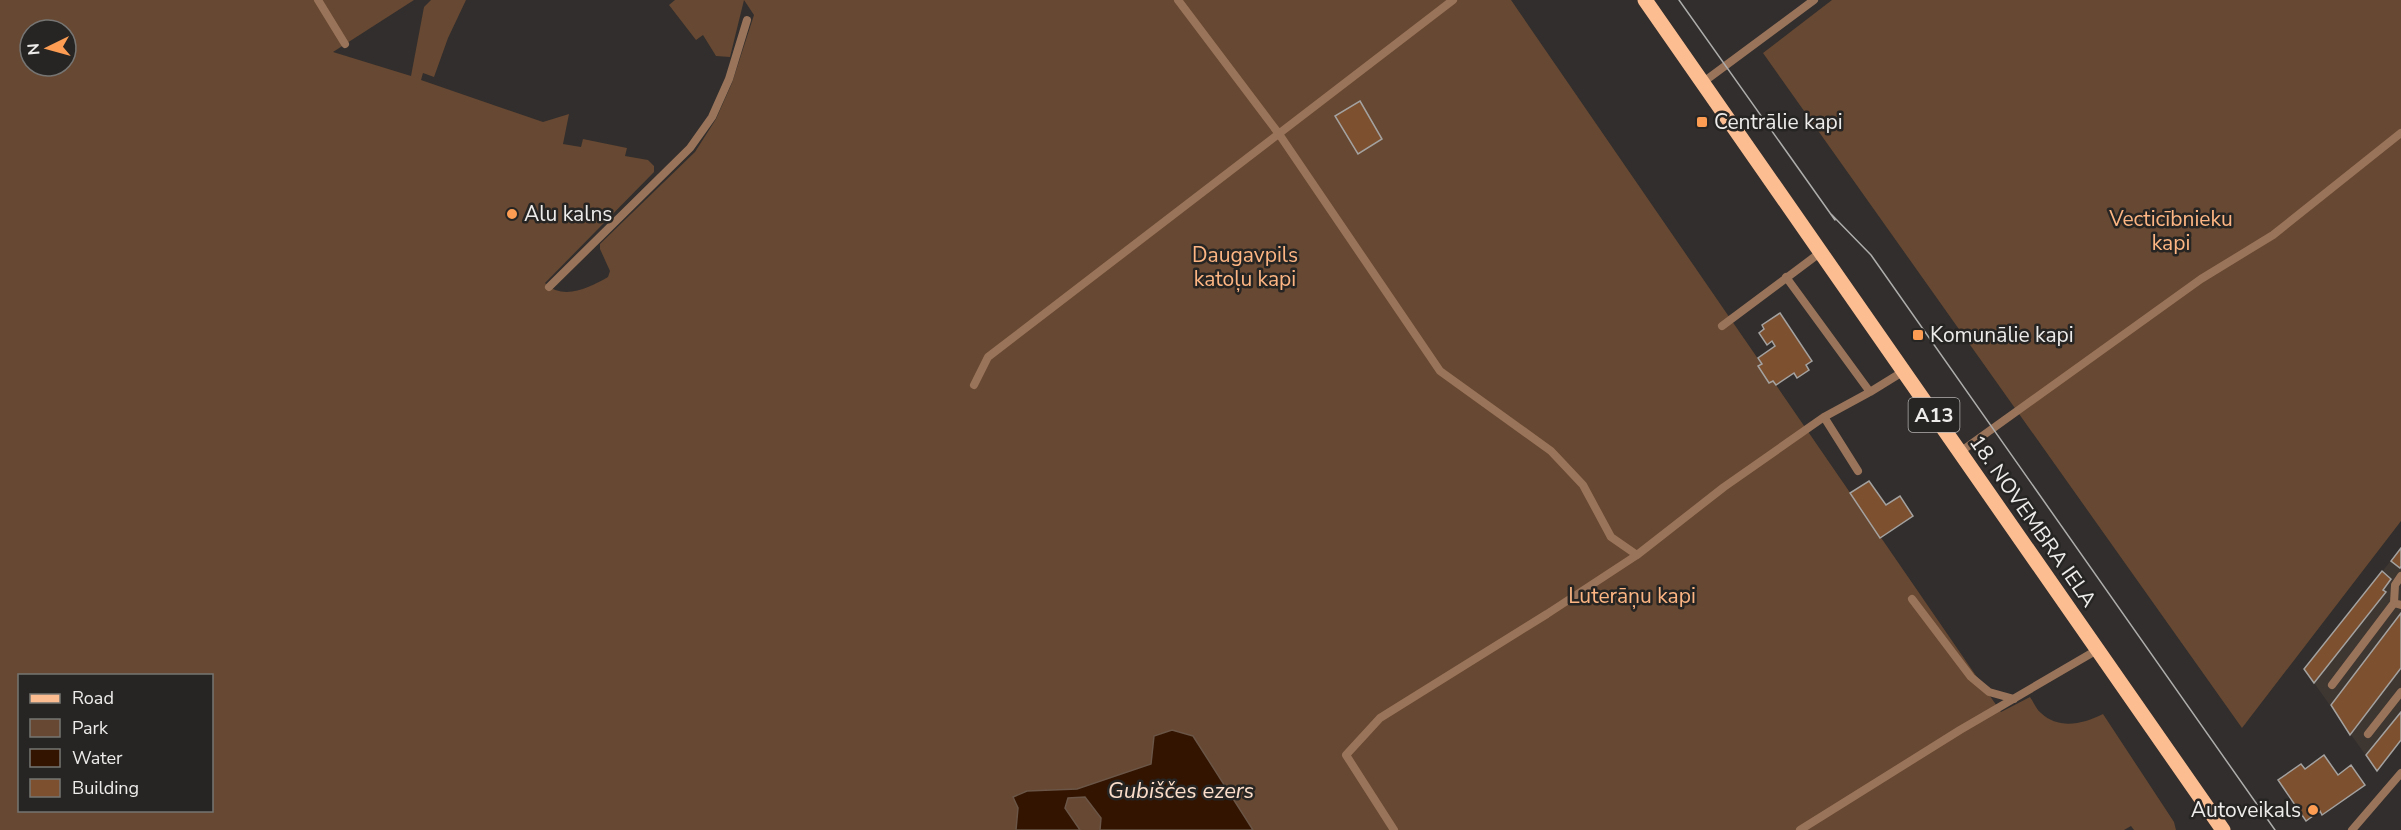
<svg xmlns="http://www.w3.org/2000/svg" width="2401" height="830" viewBox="0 0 2401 830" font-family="'Nunito Sans',sans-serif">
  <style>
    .built { fill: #3e3631 }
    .green { fill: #674832; fill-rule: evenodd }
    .water { fill: #321400; stroke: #6a5546; stroke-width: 1.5 }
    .building { fill: #7d502f; stroke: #a4a2a0; stroke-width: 1.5 }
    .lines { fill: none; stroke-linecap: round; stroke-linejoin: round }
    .lane { stroke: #9a745a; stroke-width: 8 }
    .primary { stroke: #fcbd91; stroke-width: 15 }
    .tram { stroke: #aeadac; stroke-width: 1.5 }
    .poi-dot { fill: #fc9d53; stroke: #272523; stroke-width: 2 }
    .labels { text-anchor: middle; stroke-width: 5; stroke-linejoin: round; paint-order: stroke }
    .shield { fill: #272523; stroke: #b2b0af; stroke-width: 1.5 }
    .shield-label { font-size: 20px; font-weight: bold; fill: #edeceb }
    .poi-label { font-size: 21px; fill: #edeceb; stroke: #272523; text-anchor: start }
    .park-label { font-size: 21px; fill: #fdb683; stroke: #272523 }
    .street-label { font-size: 21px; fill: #edeceb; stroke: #272523 }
    .water-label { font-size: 22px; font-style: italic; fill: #fbddc9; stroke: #272523 }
  </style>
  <rect width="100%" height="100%" fill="#312e2d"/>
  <!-- built -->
  <path class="built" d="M2401,548v192l-24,31 -73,-102z"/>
  <!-- green -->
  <path class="green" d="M0,0h414l-81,52 78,24 13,-69 7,-7h35l-18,38 -14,39 -11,-4 -2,7 122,42 26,-8 -6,30 18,3 2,-8 44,9 -2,8 23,4 6,6v6l-109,111c18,18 44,5 63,-6l2,-6 -10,-22v-5l95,-92 21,-33 16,-36 22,-68 -10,-15h767l490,712 29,-15c3,4 6,12 11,16 18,17 42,11 62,1l71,108 2,8h-42l-3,-4 -7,4h-2124zM30,30h36v36h-36zM20,676h192v134h-192z
    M675,0h69l-14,57 -14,-1 -13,-21 -7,5 -27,-35z
    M1832,0h569v521l-159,207 -479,-675z"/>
  <!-- water -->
  <path class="water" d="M1172,730l21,6 60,94h-153l1,-12 -16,-21 -17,1 -3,10 15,22h-64l2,-22 -5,-11 14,-6 50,-2 74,-25 3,-28z"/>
  <!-- building -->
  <path class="building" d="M1360,101l22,38 -24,15 -23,-38z
    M1780,313l32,48 -6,4 3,5 -12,8 -3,-5 -18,12 -3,-4 -4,2 -11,-17 4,-2 -4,-6 17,-12 -3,-5 -5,4 -8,-12 5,-4 -2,-4z
    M1869,481l17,24 14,-9 13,20 -33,22 -30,-45z
    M2401,548v18l-1,2 -9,-7z
    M2382,571l9,8 -8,11 3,2 -72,91 -10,-14z
    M2401,613v55l-51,67 -19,-30z
    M2401,712v28l-24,31 -11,-16z
    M2324,755l14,20 13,-10 14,20 -43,30 -2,-4 -14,10 -28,-41 23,-16 4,5z"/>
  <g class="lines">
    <!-- lane -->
    <path class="lane" d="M318,0l27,44
      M1178,0l101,134 161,237 111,80 32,34 28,52 26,18
      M1702,83l112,-83
      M1786,277l84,115
      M549,287l141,-139 22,-31 17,-38 18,-59
      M1722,326l99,-74
      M974,385l14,-28 465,-357
      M1824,417l34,54
      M1960,452l241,-173 72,-44 128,-102
      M1912,599l59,78 18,15 25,7
      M2394,603l1,-18 6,-9
      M2332,685l62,-82 7,2
      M2368,734l33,-42
      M1394,830l-48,-75 34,-37 167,-104 90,-59 87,-68 100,-70 46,-25 34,-21
      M1800,830l160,-100 137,-80
      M2352,830l49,-57"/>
    <!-- primary -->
    <path class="primary" d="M1645,0l578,830"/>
    <!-- tram -->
    <path class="tram" d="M1679,0l156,220
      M1831,214l40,41 404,575"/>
  </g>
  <!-- markers -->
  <g class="poi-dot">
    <rect x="1696" y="116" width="12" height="12" rx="3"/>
    <circle cx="512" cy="214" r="6"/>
    <rect x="1912" y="329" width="12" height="12" rx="3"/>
    <circle cx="2313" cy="810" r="6"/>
  </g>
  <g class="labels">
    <!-- shield labels -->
    <rect class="shield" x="1908.5" y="398" width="51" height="34" rx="4.5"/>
    <g class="shield-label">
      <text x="1934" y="422">A13</text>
    </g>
    <!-- poi labels -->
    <g class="poi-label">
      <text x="1714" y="129">Centrālie kapi</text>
      <text x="524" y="221">Alu kalns</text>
      <text x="1930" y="342">Komunālie kapi</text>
      <text x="2301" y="817" text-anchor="end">Autoveikals</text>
    </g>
    <!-- park labels -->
    <g class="park-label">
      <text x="2171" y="226">Vecticībnieku<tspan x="2171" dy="24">kapi</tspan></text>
      <text x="1245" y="262">Daugavpils<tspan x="1245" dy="24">katoļu kapi</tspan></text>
      <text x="1632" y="603">Luterāņu kapi</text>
    </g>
    <!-- street labels -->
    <g class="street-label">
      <text transform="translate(2033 521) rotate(55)" y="7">18. NOVEMBRA IELA</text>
    </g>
    <!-- water labels -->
    <g class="water-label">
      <text x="1181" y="798">Gubiščes ezers</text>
    </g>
  </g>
  <!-- legend -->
  <rect x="18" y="674" width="195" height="138" fill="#272523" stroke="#767573" stroke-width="1.5"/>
  <rect x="30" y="694" width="30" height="9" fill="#fcbd91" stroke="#767573" stroke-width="1.5"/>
  <text x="72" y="704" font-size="18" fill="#edeceb">Road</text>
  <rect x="30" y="719" width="30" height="18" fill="#674832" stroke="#767573" stroke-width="1.5"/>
  <text x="72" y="734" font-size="18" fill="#edeceb">Park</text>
  <rect x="30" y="749" width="30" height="18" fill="#321400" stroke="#767573" stroke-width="1.5"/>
  <text x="72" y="764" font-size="18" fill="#edeceb">Water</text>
  <rect x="30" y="779" width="30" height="18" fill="#7d502f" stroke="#767573" stroke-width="1.5"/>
  <text x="72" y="794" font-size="18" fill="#edeceb">Building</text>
  <!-- north arrow -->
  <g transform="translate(48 48) rotate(265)"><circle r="28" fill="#272523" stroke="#767573" stroke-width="1.5"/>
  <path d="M0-4.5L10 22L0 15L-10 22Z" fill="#fc9d53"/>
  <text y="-9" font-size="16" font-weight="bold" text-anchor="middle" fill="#edeceb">N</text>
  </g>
</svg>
